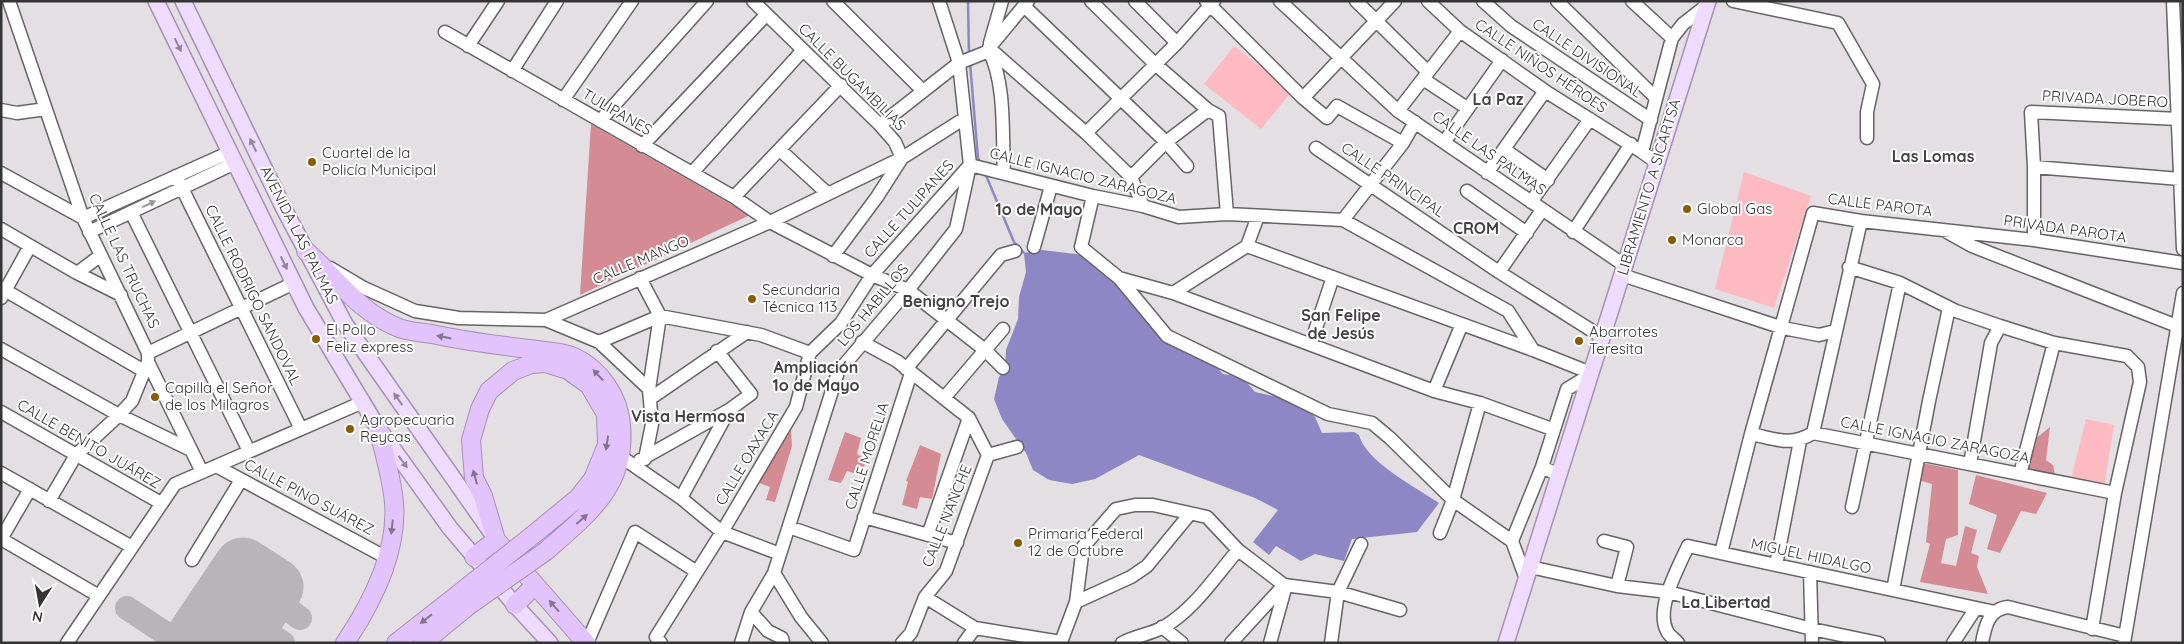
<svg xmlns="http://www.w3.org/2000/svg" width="2184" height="644" viewBox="0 0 2184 644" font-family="Quicksand,sans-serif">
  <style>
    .green { fill: #febac1 }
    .forest { fill: #d58b93 }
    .water { fill: #8d87c5 }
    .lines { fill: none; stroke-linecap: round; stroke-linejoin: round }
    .stream { stroke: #8d87c5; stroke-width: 2.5 }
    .taxiway { stroke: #b8b4b8; stroke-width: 24 }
    .runway { stroke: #b8b4b8; stroke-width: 59 }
    .minor-casing { stroke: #676366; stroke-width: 15 }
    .major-casing { stroke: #a591b6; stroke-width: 18 }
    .highway-casing { stroke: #a591b6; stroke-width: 20 }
    .minor { stroke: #fff; stroke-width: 12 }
    .major { stroke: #eedbfd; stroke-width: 15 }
    .highway { stroke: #e2c3fc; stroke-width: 18 }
    .highway-bridge-casing { stroke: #a591b6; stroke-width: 20; stroke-linecap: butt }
    .highway-bridge { stroke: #e2c3fc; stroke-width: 18 }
    .oneway { fill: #928899 }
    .oneway2 { fill: #9a9a9a }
    .oneway3 { fill: #83748f }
    .poi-dot { fill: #895c00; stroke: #fff; stroke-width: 2 }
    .labels { text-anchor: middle; stroke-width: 4; stroke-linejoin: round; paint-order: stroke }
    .street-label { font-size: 15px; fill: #353435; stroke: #fff }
    .poi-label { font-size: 15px; fill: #353435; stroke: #fff; text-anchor: start }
    .neighbourhood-label { font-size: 16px; font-weight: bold; fill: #444144; stroke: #fff }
  </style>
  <rect width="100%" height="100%" fill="#e3dfe3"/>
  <!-- green -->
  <path class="green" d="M1234,46l58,45 -31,38 -57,-45z
    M1744,172l67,24 -37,112 -59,-19z
    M2086,419l28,6 -10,61 -33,-7z"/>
  <!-- forest -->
  <path class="forest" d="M591,124l159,91 -170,80z
    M2050,427l-4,33 7,5 2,10 -29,-6 9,-30z
    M791,430l1,16 -17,56 -9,-2 4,-13 -11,-4z
    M845,432l16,6 -4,16 10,6 -7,15 -13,-4 -6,12 -13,-3z
    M920,445l21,9 -9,45 -12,-2 -3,12 -15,-4 6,-23 -2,-1z
    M1923,463l35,7v65l-12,4 -5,24 15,3 9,-40 12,4 -6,23 8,3 -2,11 11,27 -68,-12 10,-38 -4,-2 6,-58 -14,-4z
    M1976,475l71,18 -11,21 -15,-3 -21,42 -13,-4 10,-34 -28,-11z"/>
  <!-- water -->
  <path class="water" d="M1042,250l42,5 8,10 8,2 40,46 72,49 11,12 19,3 13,15 28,6 20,7 12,12 7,16 32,-1 5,3c7,27 58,53 80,68l-22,29 -65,7 -8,22 -29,-7 -14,7 -25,-15 -7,9 -16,-13 25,-32 -23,-12 -116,-43 -44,24 -23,5 -23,-4 -16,-10 -7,-17 -24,-34 -8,-20 5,-22 6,-7 1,-20 12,-31 1,-22 7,-25 -2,-19z"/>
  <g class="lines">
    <!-- stream -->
    <path class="stream" d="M968,1l1,54
      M2181,1l2,61
      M970,63l8,95 3,6
      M985,173l29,69 10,11"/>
    <!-- taxiway -->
    <path class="taxiway" d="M241,601c19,-19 42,6 59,17
      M127,608l53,35
      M224,626l10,-7 17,3 32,21"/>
    <!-- runway -->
    <path class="runway" d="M192,643l51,-76 31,20 -38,56"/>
    <!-- minor casing -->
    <g class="minor-casing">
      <path id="minor" d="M9,1l74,217 65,135v9l54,110
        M753,1l127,124 15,17 7,16
        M833,1l89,89
        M1091,1l63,62 54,47 11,6 8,98
        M1135,1l42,42
        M1206,1l97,97 24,20 10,-12 66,37
        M1280,1l118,110 226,154
        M1356,1l72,71
        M1428,1l32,30 85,60 97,61
        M1483,1l28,25 140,94
        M1557,1l99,97
        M1632,1l40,37
        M1733,1l105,22 35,61 -6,28v26
        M2173,1l10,248
        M1024,6l142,136 21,24
        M445,32l289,165 36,25 102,53 36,15 77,60 18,18
        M990,43l12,-42
        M468,46l30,-45
        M989,48l97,85 45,44 12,29
        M989,48l39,-47
        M989,51c17,32 13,85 15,122
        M512,71l45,-70
        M1423,79l44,29
        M1303,98l92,-97
        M563,100l69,-99
        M1,110l16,3 29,-4
        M1398,111l62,-80
        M600,121l107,-120
        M880,125l79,-62 30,-12
        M1086,133l91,-90 37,-42
        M1445,141l57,-81
        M642,146l124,-131
        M1316,148l183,124 103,65
        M780,150l48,44
        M1505,150l43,30
        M1656,162l-14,-10 30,-114 11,-14 23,-18
        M970,165l123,31 50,10 36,11 48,-3 116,6 165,91 25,39
        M2034,167l146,12
        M1,173l82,45 147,-66
        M692,173l111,-123
        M1487,173l58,-82
        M176,176l125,253
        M1131,177l35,-35 42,-32
        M1467,191l60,42
        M1093,196l-12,51 38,31 48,58 161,78 44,9 18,15 63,62 59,41 14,38
        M734,197l107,-112
        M1531,202l59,-83
        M131,212l118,239
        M1343,220l60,-77 12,-21
        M1,229l76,44 44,22
        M89,232l146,-69
        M1573,232l58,-88
        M1947,232l25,14 205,80
        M2034,240v-73l-3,-55 147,7
        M1247,246l11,-30
        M1034,247l17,-61
        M833,256l44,-59 25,-39
        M1849,267l51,16 56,28 44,15 54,17 73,13 11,11 2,15 -25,111 -23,136
        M330,268l32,19 53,24 44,7 87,2 224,-98 132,-64 63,-40
        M1499,272l43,-62
        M77,273l23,-17
        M1622,275l161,53 36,7 16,-4
        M640,278l20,38 -11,73
        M1119,278l54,15 261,98 46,12 72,26
        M1,288l143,83
        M1173,293l74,-47 286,104 58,23
        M1,298l29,-52
        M546,320l53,22 61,-26 101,19 49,18
        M599,342l50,47 3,35 -7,35
        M862,342l35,19 72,57 19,37 -42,116 -21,26 -14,36 -9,10
        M1311,343l22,-66
        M1,349l118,66 72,35
        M148,353l146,-70
        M906,369l95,-114 14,-4
        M1434,391l28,-67
        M651,398l96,-66
        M944,398l59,-69
        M1,412l160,91
        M1813,433l48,-212
        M1751,434c25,5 39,13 62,-1l302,60
        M988,455l29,-8
        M620,456l61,42 41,34 58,22
        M640,460l89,-50
        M1970,464l21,-121 9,-17
        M216,466l171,92
        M1,473l131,74
        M2020,474l34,-131
        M1559,475l-17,-8 25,-78 23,-14
        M681,498l48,-88 22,-16 -34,-43
        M49,501l27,-46 43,-40 13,-14 16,-39
        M1852,507l48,-224
        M864,517l93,26
        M789,527l65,23 57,-177
        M1440,533l13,-33 27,-97
        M928,535l41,-117
        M1,539l98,57
        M1,539l29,-50
        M1512,541l30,-74
        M1604,541l23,6 -10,39
        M1721,553l30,-119 62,-221 48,8 173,19 149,23
        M192,560l49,-80
        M1776,565l24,-124
        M1530,567l87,19 51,6 144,37 67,14
        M1810,572l2,71
        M774,573l27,44 21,26
        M1893,590l36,-189 20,-93
        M925,597l50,31
        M1076,602l55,-25 16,-11 42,-51
        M751,612l17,19 14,7 1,5
        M1162,627l20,16
        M1061,642l15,-40 7,-55 33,-38 19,-4h18l54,12 31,33 46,35 54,7 62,18
        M67,643l108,-159 188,-82
        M587,643l48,-111 62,40
        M661,643l-5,-6 66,-105 74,-125 14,-54 31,-30 31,-48 97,-109
        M741,643l10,-31 23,-39 64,-201 70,-82 48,-61 14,-64 -11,-102 -20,-62
        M964,643l11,-15 86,14
        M1122,643c13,-7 28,-9 40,-15 31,-17 53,-51 76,-78
        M1231,643l53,-58
        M1270,643l16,-58
        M1331,643l7,-51 23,-48
        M1678,643c-3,-4 -9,-7 -11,-12 -12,-22 11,-63 21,-85l307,66
        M1953,643l23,-35
        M1982,643c3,-17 7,-34 26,-36l117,29
        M2124,643l59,-350"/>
    </g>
    <!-- major casing -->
    <g class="major-casing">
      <path id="major" d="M156,1l150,307 72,120 72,100 65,77 35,38
        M183,1l101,208 61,115 146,208
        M1506,643l202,-642"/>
    </g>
    <!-- highway casing -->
    <g class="highway-casing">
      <path id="highway" d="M306,251c32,28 51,60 93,77 10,4 22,4 33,6 32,7 64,11 97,15 14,2 32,2 45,8 26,12 45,40 47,68 6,61 -34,90 -75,126
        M533,535l45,-37 15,-19 14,-34 -1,-31 -17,-29 -21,-15 -23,-7 -14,1 -18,7 -24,20 -9,18 -9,31 3,38 9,18 13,44 90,103
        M474,557l22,-17
        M515,605l20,-20
        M345,643c27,-40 53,-90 49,-140 -2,-25 -10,-50 -16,-75
        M396,643l60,-47
        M423,643l45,-37"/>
    </g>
    <!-- minor -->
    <use href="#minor" class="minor"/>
    <!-- major -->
    <use href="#major" class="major"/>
    <!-- highway -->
    <use href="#highway" class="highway"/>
    <!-- highway-bridge casing -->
    <g class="highway-bridge-casing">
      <path id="highway-bridge" d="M456,596l77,-61
        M468,606l78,-55"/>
    </g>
    <!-- highway-bridge -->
    <use href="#highway-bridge" class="highway-bridge"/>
  </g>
  <!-- one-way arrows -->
  <defs><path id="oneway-solid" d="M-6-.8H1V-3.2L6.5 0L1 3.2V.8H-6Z" transform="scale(1.25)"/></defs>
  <g class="oneway">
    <use href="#oneway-solid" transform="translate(178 45) rotate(64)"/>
    <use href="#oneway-solid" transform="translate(253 145) rotate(-116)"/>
    <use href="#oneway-solid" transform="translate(284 263) rotate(64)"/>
    <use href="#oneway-solid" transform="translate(398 399) rotate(-125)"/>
    <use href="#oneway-solid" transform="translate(403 462) rotate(54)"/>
  </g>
  <use class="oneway2" href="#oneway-solid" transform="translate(149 204) rotate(-25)"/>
  <g class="oneway3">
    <use href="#oneway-solid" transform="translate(444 337) rotate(-169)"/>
    <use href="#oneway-solid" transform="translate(598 375) rotate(-133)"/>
    <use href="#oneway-solid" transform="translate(607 443) rotate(99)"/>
    <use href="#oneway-solid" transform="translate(475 477) rotate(-106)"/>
    <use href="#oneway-solid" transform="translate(582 519) rotate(-41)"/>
    <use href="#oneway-solid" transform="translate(392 527) rotate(96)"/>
    <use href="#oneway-solid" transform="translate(554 606) rotate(-131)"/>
    <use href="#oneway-solid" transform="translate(426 619) rotate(142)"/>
  </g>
  <!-- markers -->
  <g class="poi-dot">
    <circle cx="312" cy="162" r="5"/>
    <circle cx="1687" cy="209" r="5"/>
    <circle cx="1672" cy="240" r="5"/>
    <circle cx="752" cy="299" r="5"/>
    <circle cx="316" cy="339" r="5"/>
    <circle cx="1579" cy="341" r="5"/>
    <circle cx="155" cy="397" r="5"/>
    <circle cx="350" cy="429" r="5"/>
    <circle cx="1018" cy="543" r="5"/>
  </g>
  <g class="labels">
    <!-- street labels -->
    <g class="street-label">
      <text transform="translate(1587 58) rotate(34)" y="5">CALLE DIVISIONAL</text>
      <text transform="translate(1541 66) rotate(34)" y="5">CALLE NIÑOS HÉROES</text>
      <text transform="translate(852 77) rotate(45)" y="5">CALLE BUGAMBILIAS</text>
      <text transform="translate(2105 99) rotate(3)" y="5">PRIVADA JOBERO</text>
      <text transform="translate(617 112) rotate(30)" y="5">TULIPANES</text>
      <text transform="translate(1489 153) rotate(35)" y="5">CALLE LAS PALMAS</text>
      <text transform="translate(1083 176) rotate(14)" y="5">CALLE IGNACIO ZARAGOZA</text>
      <text transform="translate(1393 180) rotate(34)" y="5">CALLE PRINCIPAL</text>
      <text transform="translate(1649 187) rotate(-73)" y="5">LIBRAMIENTO A SICARTSA</text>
      <text transform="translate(1880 205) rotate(7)" y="5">CALLE PAROTA</text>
      <text transform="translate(909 209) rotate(-48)" y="5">CALLE TULIPANES</text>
      <text transform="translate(2065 229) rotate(8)" y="5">PRIVADA PAROTA</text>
      <text transform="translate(299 235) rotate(63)" y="5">AVENIDA LAS PALMAS</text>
      <text transform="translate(641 260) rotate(-23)" y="5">CALLE MANGO</text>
      <text transform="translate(124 261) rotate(65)" y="5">CALLE LAS TRUCHAS</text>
      <text transform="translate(253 295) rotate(64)" y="5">CALLE RODRIGO SANDOVAL</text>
      <text transform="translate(873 305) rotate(-50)" y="5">LOS HABILLOS</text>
      <text transform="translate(1935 440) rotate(11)" y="5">CALLE IGNACIO ZARAGOZA</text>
      <text transform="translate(89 444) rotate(30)" y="5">CALLE BENITO JUÁREZ</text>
      <text transform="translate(867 456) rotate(-72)" y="5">CALLE MORELIA</text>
      <text transform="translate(747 458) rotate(-59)" y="5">CALLE OAXACA</text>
      <text transform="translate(309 497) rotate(28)" y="5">CALLE PINO SUÁREZ</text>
      <text transform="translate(947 516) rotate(-68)" y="5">CALLE NANCHE</text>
      <text transform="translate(1811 556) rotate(12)" y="5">MIGUEL HIDALGO</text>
    </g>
    <!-- poi labels -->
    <g class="poi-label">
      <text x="322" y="158">Cuartel de la<tspan x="322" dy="17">Policía Municipal</tspan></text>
      <text x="1697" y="214">Global Gas</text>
      <text x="1682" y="245">Monarca</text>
      <text x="762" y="295">Secundaria<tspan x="762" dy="17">Técnica 113</tspan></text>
      <text x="326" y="335">El Pollo<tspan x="326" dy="17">Feliz express</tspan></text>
      <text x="1589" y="337">Abarrotes<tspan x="1589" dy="17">Teresita</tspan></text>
      <text x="165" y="393">Capilla el Señor<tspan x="165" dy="17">de los Milagros</tspan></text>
      <text x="360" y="425">Agropecuaria<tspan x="360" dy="17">Reycas</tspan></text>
      <text x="1028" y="539">Primaria Federal<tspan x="1028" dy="17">12 de Octubre</tspan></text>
    </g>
    <!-- neighbourhood labels -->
    <g class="neighbourhood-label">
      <text x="1498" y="105">La Paz</text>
      <text x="1933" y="162">Las Lomas</text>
      <text x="1039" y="215">1o de Mayo</text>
      <text x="1476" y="234">CROM</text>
      <text x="956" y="307">Benigno Trejo</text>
      <text x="1341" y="321">San Felipe<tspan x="1341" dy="18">de Jesús</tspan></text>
      <text x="816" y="373">Ampliación<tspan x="816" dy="18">1o de Mayo</tspan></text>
      <text x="688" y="422">Vista Hermosa</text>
      <text x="1726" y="608">La Libertad</text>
    </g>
  </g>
  <!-- border -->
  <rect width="2184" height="644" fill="none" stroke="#353435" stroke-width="5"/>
  <!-- north arrow -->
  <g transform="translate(40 604) rotate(191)" stroke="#ffffff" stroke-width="4" paint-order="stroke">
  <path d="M0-4L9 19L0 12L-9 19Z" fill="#353435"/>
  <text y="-8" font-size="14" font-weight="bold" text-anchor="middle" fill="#353435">N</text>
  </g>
</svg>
